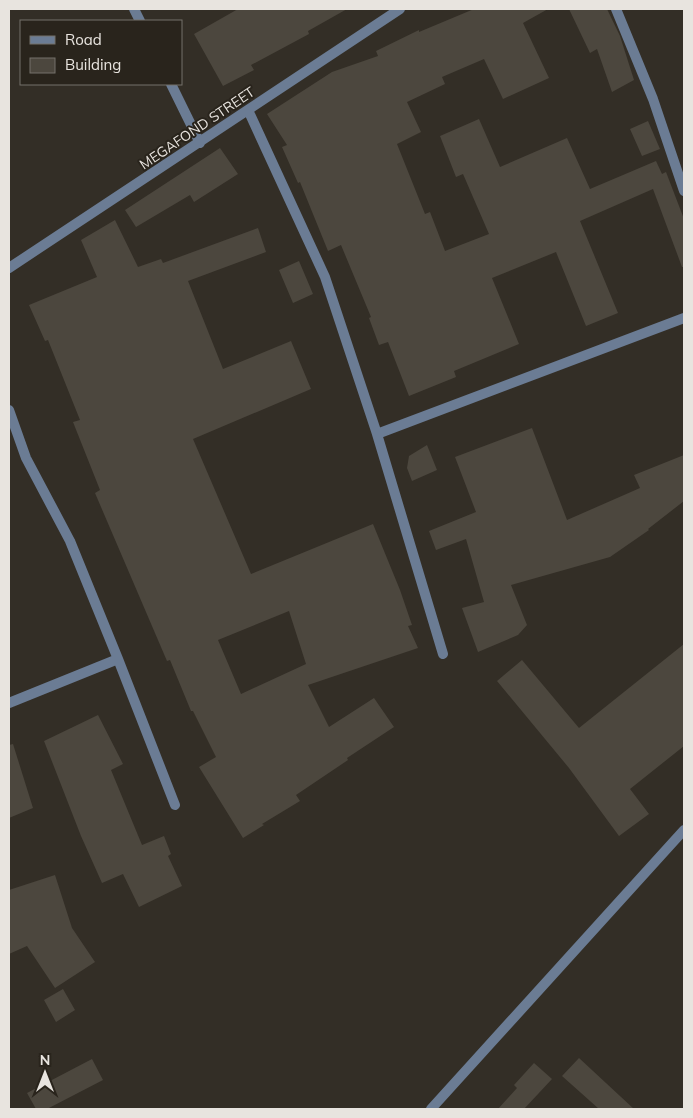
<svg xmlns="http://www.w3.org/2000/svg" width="693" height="1118" viewBox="0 0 693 1118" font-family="Mulish,sans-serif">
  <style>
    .building { fill: #4c473e; fill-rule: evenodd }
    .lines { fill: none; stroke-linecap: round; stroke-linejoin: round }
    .minor { stroke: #6b7c94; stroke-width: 10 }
    .labels { text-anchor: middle; stroke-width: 4; stroke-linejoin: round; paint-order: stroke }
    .street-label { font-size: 14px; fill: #e8e4df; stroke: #29241c }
  </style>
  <rect width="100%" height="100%" fill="#332e26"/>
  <!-- building -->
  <path class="building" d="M238,9h109l-39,22 1,3 -58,31 3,5 -31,16 -29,-52z
    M474,9h74l-25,14 26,55 -46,21 -19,-40 -42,18 3,7 -38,18 14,30 -24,12 28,70 5,-2 15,39 44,-17 -26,-60 -7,3 -16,-41 39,-17 21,48 67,-29 23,51 66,-28 6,13 4,-2 18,47v48h-2l-29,-78 -73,32 38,92 -32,13 -30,-74 -64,26 27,66 -65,27 2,6 -47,19 -21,-54 -9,3 -10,-27 2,-1 -30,-72 -13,6 -28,-69 -2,1 -16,-36 5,-2 -20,-31 65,-42 46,-16 -2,-5 43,-21v2z
    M569,9h38l13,27 14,44 -22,12 -15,-43 -7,4z
    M648,121l12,28 -18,7 -12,-27z
    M220,148l18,26 -44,28 -4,-7 -54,32 -11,-17z
    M115,220l23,47 23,-8 2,4 95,-35 8,24 -78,29 35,88 68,-28 20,48 -118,50 58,135 122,-50 27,66 12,35 -4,1 10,22 -110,37 21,42 45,-29 20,29 -47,31 1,2 -52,35 4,6 -38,23 2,1 -21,13 -44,-71 17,-10 -23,-46h-2l-21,-51 -3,1 -72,-168 5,-3 -27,-68 7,-2 -32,-80 -3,1 -16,-36 68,-28 -16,-37zM289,611l17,53 -65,30 -23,-54z
    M299,261l14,33 -20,9 -14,-33z
    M532,428l35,92 73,-32 -6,-13 50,-20v46l-36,28 1,1 -39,27 -99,28 16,40 -9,10 -40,17 -16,-44 22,-6 -18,-63 -30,11 -7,-19 47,-19 -21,-55z
    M427,445l10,25 -25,11 -5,-13 2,-12z
    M684,644v102l-54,43 19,25 -30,22 -50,-68 -72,-87 25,-21 57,68z
    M98,715l25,49 -12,6 31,75 22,-9 7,18 -3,2 14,30 -43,21 -16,-33 -21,9 -21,-47 -37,-95z
    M13,744l20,64 -24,10v-73z
    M55,875l17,53 23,34 -40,26 -28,-42 -18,8v-64z
    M63,989l12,21 -19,12 -12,-22z
    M579,1058l55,51h-35l-37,-33z
    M92,1059l11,21 -56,29h-11l-9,-16z
    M534,1063l18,16 -28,30h-26l19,-21 -3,-3z"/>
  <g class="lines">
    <!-- minor -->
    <path class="minor" d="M134,9l6,12
      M616,9l37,90 31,92
      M171,84l29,59
      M248,110l77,167 52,157 66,220
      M9,268l391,-259
      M9,410l17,48 44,83 48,118 57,146
      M377,434l307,-116
      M9,703l109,-44
      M431,1109l253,-279"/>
  </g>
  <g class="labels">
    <!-- street labels -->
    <g class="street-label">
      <text transform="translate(197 128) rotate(-34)" y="5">MEGAFOND STREET</text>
    </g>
  </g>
  <!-- border -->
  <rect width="693" height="1118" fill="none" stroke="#e8e4df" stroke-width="20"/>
  <!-- legend -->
  <rect x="20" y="20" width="162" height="65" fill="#29241c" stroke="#75716a"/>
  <rect x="30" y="36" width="25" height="8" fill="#6b7c94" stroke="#75716a"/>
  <text x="65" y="45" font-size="15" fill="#e8e4df">Road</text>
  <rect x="30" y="58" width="25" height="15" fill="#4c473e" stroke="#75716a"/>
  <text x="65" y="70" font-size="15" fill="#e8e4df">Building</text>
  <!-- north arrow -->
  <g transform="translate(45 1073)" stroke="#29241c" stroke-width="4" paint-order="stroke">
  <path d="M0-4L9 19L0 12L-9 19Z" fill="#e8e4df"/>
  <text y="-8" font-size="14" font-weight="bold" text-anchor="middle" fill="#e8e4df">N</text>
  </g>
</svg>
